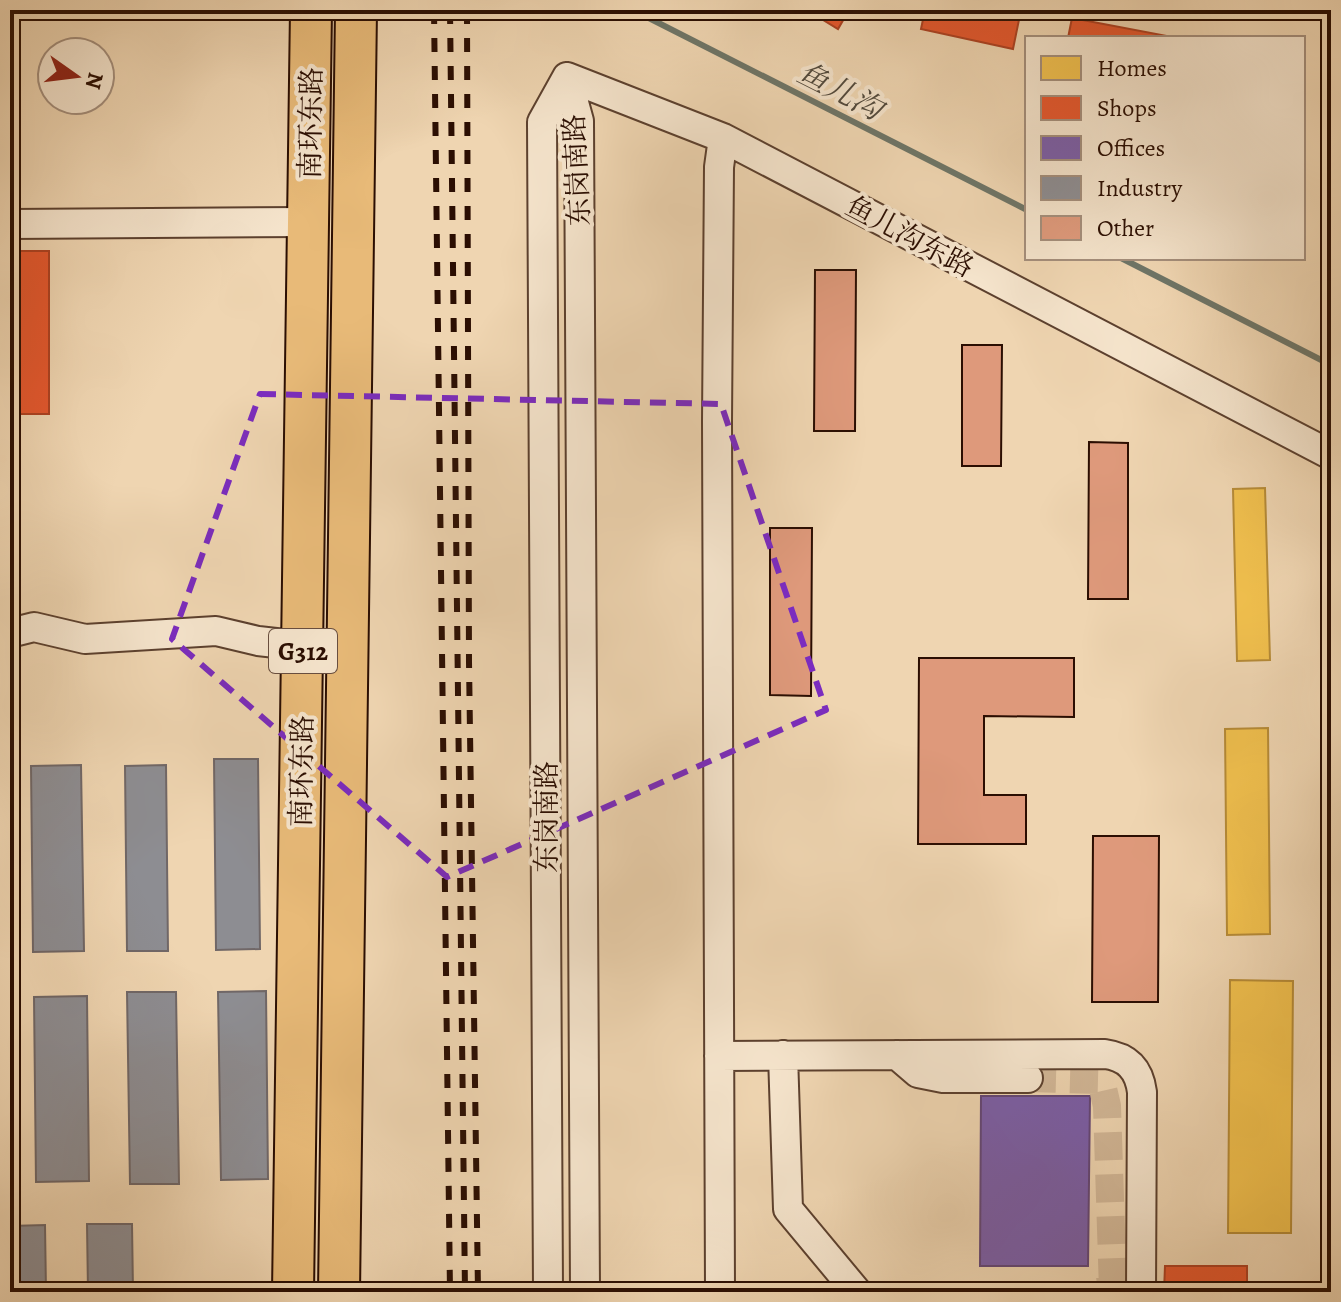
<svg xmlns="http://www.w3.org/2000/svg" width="1341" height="1302" viewBox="0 0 1341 1302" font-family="Alegreya,'Noto Serif SC',serif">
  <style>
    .homes { fill: #f2c14e; stroke: #b68b37; stroke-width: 2 }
    .shops { fill: #e4572e; stroke: #ac4121; stroke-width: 2 }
    .offices { fill: #7b5ea7; stroke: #634676; stroke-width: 2 }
    .industry { fill: #8d8d92; stroke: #706767; stroke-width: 2 }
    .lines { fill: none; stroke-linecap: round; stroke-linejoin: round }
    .stream { stroke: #6e7567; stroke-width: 6 }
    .building { fill: #de997b; stroke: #2b0e02; stroke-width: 2 }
    .minor-tunnel { stroke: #d2b797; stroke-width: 28; stroke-dasharray: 28 14; stroke-linecap: butt }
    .minor-casing { stroke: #5c402e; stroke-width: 32 }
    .highway-casing { stroke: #2b0e02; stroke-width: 44 }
    .minor { stroke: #f5e4cc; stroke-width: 28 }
    .highway { stroke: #e8ba78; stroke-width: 40 }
    .rail { stroke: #2b0e02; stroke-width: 6; stroke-dasharray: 14 14; stroke-linecap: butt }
    .marked { fill: none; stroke: #7b2cbf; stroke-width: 6; stroke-dasharray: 16 10; stroke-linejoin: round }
    .labels { text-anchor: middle; stroke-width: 8; stroke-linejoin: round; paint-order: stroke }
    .shield { fill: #f5e4cc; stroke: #684e3f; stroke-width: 2 }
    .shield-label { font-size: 26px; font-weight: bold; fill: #2b0e02 }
    .street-label { font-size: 28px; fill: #2b0e02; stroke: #f5e4cc }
    .water-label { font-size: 30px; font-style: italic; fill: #524a3d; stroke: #f5e4cc }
  </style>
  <rect width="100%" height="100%" fill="#efd5b1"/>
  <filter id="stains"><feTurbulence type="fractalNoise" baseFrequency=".0025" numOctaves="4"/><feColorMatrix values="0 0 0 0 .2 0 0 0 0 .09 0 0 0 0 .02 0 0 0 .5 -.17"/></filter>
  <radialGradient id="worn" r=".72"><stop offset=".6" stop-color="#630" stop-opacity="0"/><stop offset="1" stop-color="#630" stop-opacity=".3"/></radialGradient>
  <!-- homes -->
  <path class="homes" d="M1265,488l5,172 -33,1 -4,-172z
    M1268,728l2,206 -43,1 -2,-206z
    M1230,980l63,1 -2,252h-63z"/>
  <!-- shops -->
  <path class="shops" d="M807,10h42l-11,19z
    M925,10h96l-8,39 -92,-20z
    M1072,18l95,18v2h-99z
    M10,251h39v163h-39z
    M1165,1266h82v26h-83z"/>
  <!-- offices -->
  <path class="offices" d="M981,1096h109l-2,170h-108z"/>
  <!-- industry -->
  <path class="industry" d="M214,759h44l2,190 -44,1z
    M81,765l3,186 -51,1 -2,-186z
    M166,765l2,186h-41l-2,-185z
    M266,991l2,188 -47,1 -3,-188z
    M127,992h49l3,192h-49z
    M87,996l2,185 -53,1 -2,-185z
    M87,1224h45l1,68h-45z
    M45,1225l1,67h-36v-66z"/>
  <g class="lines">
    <!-- stream -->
    <path class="stream" d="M633,10l394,200
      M1121,258l210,107"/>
  </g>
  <!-- building -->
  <path class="building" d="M815,270h41l-1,161h-41z
    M962,345h40l-1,121h-39z
    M1089,442l39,1v156h-40z
    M770,528h42l-1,168 -41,-1z
    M919,658h155v59l-90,-1v79h42v49h-108z
    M1093,836h66l-1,166h-66z"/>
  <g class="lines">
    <!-- minor-tunnel -->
    <path class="minor-tunnel" d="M1028,1078l73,2 6,26 6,184 -15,2"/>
    <!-- minor casing -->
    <g class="minor-casing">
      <path id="minor" d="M567,77l12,44 6,1171
        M567,77l156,61 608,317
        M10,224l299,-2
        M10,633l24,-6 51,12 131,-8 42,10 45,5
        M783,1055l5,154 69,83
        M897,1055l21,18 25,5h85
        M719,1056l386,-2c22,3 34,15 37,38l-1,200
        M548,1292l-6,-1170 25,-45
        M720,1292l-3,-870 2,-255 4,-29"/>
    </g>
    <!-- highway casing -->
    <g class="highway-casing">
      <path id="highway" d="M293,1292l18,-1282
        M339,1292l17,-1282"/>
    </g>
    <!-- minor -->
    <use href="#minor" class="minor"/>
    <!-- highway -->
    <use href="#highway" class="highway"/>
    <!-- rail -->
    <path class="rail" d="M434,10l16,1282
      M450,10l15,1282
      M467,10l2,652 9,630"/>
  </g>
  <!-- marked area -->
  <path class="marked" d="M260,394l461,10 105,306 -379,167 -275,-238z"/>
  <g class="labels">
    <!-- shield labels -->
    <rect class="shield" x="269" y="629" width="68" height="44" rx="6"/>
    <g class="shield-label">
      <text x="303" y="660">G312</text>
    </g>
    <!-- street labels -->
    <g class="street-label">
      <text transform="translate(310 123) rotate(-89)" y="10">南环东路</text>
      <text transform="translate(576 170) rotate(-93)" y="10">东岗南路</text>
      <text transform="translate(910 236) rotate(28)" y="10">鱼儿沟东路</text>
      <text transform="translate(301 771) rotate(-89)" y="10">南环东路</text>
      <text transform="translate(546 817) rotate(-90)" y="10">东岗南路</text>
    </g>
    <!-- water labels -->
    <g class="water-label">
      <text transform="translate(840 91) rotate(27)" y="10">鱼儿沟</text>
    </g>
  </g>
  <!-- margin -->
  <rect width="1341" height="1302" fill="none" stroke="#efd5b1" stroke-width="40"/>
  <rect x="12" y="12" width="1317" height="1278" fill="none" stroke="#2b0e02" stroke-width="4"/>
  <rect x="20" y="20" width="1301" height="1262" fill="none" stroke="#2b0e02" stroke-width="2"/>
  <!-- legend -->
  <rect x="1025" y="36" width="280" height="224" fill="#f5e4cc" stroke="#a48e7b" stroke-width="2"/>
  <rect x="1041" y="56" width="40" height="24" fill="#f2c14e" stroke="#a48e7b" stroke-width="2"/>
  <text x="1097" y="76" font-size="24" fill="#2b0e02">Homes</text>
  <rect x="1041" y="96" width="40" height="24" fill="#e4572e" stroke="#a48e7b" stroke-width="2"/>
  <text x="1097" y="116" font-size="24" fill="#2b0e02">Shops</text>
  <rect x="1041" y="136" width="40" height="24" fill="#7b5ea7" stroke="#a48e7b" stroke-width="2"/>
  <text x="1097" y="156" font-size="24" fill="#2b0e02">Offices</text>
  <rect x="1041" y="176" width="40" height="24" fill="#8d8d92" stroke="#a48e7b" stroke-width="2"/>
  <text x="1097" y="196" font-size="24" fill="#2b0e02">Industry</text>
  <rect x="1041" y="216" width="40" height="24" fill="#de997b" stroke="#a48e7b" stroke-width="2"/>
  <text x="1097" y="236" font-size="24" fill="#2b0e02">Other</text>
  <!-- north arrow -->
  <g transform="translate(76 76) rotate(104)"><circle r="38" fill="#f5e4cc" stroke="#a48e7b" stroke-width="2"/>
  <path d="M0-6L14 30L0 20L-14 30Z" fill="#8f2418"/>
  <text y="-12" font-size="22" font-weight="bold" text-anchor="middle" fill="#2b0e02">N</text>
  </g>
  <rect width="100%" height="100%" filter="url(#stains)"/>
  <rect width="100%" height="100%" fill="url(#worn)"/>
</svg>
